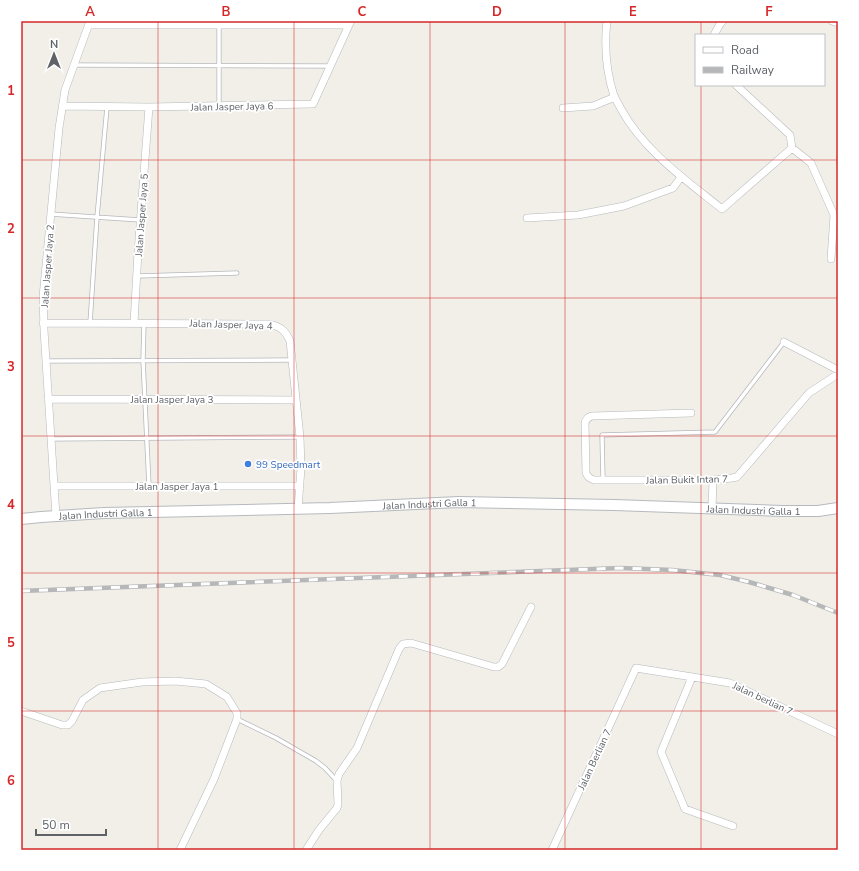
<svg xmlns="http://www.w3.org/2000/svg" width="859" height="871" viewBox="0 0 859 871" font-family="'Nunito Sans',sans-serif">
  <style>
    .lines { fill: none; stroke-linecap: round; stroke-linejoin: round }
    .lane-casing { stroke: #b5b8bc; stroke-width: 5 }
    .street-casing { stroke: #b5b8bc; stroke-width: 8 }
    .secondary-casing { stroke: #b6babf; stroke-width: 12 }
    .lane { stroke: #fff; stroke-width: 3.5 }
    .street { stroke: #fff; stroke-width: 7 }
    .secondary { stroke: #fff; stroke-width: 10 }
    .rail-casing { stroke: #b6b7b8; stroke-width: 4.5 }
    .rail { stroke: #fff; stroke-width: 3; stroke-dasharray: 9; stroke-linecap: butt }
    .grid { fill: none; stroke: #d62828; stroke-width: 1; stroke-opacity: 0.55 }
    .shop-dot { fill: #3f7fe0; stroke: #fff; stroke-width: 1.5 }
    .labels { text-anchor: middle; stroke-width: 3.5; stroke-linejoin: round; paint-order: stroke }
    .street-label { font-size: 10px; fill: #5f6368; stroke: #fff }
    .shop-label { font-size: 10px; fill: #366cbe; stroke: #fff; text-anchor: start }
    .neatline { fill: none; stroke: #d62828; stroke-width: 1.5 }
    .grid-label { font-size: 13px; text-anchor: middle; font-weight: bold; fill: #d62828 }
  </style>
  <rect width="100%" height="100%" fill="#f1efe8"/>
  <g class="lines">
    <!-- lane casing -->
    <g class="lane-casing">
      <path id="lane" d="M74,65l256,1
        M219,106v-85
        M50,214l90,6
        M137,276l100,-3
        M90,323l7,-106 10,-110
        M144,323l-1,37 6,126
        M46,361l245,-1
        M51,439l249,-2
        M603,480l-1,-45 113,-3 69,-90
        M237,719l39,19 40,23 9,7 12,13"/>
    </g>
    <!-- street casing -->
    <g class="street-casing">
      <path id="street" d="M607,21c-3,26 -1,50 7,75 2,4 5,9 7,13 23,42 65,71 101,100l70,-61
        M832,21l6,2
        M89,25h260l2,-4
        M714,35l6,-11 3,-3
        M736,85l54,50 2,13 19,15 23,52 -3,44
        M62,106l87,1 164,-3 36,-79
        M563,108l30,-2 22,-9
        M527,218l51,-3 46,-9 49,-18 8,-11
        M43,323l225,1c12,2 17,6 22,17l10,96 1,31 -3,41
        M134,323l4,-71 11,-145
        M784,342l54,28
        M48,399l248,1
        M691,413l-99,3c-4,1 -6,3 -7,7l1,50c2,4 3,5 8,7h119l19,-2 5,-1 72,-84 29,-19
        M54,486h246
        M712,509l1,-29
        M56,516l-12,-186 -1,-33 16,-169 6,-38 25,-69
        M692,677l-31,75 24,57 48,17
        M21,711l41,14h6l4,-4 11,-21 17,-12 42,-6 33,-1 31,3 21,13 10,16v6l-23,60 -34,71
        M306,850l13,-20 18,-22 1,-4 -1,-23 2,-7 18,-26 42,-99 4,-5 8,-1 83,24h4l4,-3 29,-57
        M552,850l84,-182 94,15 108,51"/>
    </g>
    <!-- secondary casing -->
    <g class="secondary-casing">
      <g id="secondary">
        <path id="s1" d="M21,519l20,-2 63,-4 226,-5 129,-6 155,3 168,6h36l20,-3"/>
      </g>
    </g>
    <!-- lane -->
    <use href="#lane" class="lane"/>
    <!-- street -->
    <use href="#street" class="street"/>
    <!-- secondary -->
    <use href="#secondary" class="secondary"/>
    <!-- rail casing -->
    <g class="rail-casing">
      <path id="rail" d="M21,591l599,-23 52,2 48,5 29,7 44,13 45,18"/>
    </g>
    <!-- rail -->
    <use href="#rail" class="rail"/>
  </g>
  <!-- grid -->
  <path class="grid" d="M158,21v829M294,21v829M430,21v829M565,21v829M701,21v14M701,85v765M21,160h817M21,298h817M21,436h817M21,573h817M21,711h817"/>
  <!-- markers -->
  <circle class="shop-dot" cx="248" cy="464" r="4"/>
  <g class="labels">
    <!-- street labels -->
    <g class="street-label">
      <text transform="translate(232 106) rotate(-1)" y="4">Jalan Jasper Jaya 6</text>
      <text transform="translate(141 215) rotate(-86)" y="4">Jalan Jasper Jaya 5</text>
      <text transform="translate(47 266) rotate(-86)" y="4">Jalan Jasper Jaya 2</text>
      <text transform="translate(231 324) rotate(2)" y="4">Jalan Jasper Jaya 4</text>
      <text x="172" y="403">Jalan Jasper Jaya 3</text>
      <text transform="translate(687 479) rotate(-1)" y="4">Jalan Bukit Intan 7</text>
      <text x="177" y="490">Jalan Jasper Jaya 1</text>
      <text dy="4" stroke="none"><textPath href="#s1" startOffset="409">Jalan Industri Galla 1</textPath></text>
      <text dy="4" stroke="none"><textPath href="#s1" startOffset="733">Jalan Industri Galla 1</textPath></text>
      <text dy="4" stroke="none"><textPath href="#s1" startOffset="85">Jalan Industri Galla 1</textPath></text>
      <text transform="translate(763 698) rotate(25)" y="4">Jalan berlian 7</text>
      <text transform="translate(594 759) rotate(-65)" y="4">Jalan Berlian 7</text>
    </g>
    <!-- shop labels -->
    <g class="shop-label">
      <text x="256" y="468">99 Speedmart</text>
    </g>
  </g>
  <!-- border -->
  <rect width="859" height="871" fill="none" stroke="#ffffff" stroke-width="44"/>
  <!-- legend -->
  <rect x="695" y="34" width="130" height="52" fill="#ffffff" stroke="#bfc1c3"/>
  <rect x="703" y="47" width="20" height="6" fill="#ffffff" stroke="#bfc1c3"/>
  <text x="731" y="54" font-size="12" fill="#5f6368">Road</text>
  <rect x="703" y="67" width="20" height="6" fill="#b6b7b8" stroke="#bfc1c3"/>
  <text x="731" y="74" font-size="12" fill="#5f6368">Railway</text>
  <!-- north arrow -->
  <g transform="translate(54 54)" stroke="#ffffff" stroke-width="3" paint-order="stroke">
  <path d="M0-3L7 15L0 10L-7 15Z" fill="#5f6368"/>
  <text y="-6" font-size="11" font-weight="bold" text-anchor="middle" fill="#5f6368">N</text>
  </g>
  <!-- scale -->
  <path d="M36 829v6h70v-6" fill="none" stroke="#5f6368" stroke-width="2"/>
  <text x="42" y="829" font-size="12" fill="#5f6368" stroke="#ffffff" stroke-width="3" paint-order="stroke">50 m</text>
  <rect x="22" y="22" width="815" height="827" class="neatline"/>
  <g class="grid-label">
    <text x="90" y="16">A</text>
    <text x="226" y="16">B</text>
    <text x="362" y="16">C</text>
    <text x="497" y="16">D</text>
    <text x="633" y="16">E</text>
    <text x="769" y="16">F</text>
    <text x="11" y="95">1</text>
    <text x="11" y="233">2</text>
    <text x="11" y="371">3</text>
    <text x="11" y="509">4</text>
    <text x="11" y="647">5</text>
    <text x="11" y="785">6</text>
  </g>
</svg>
